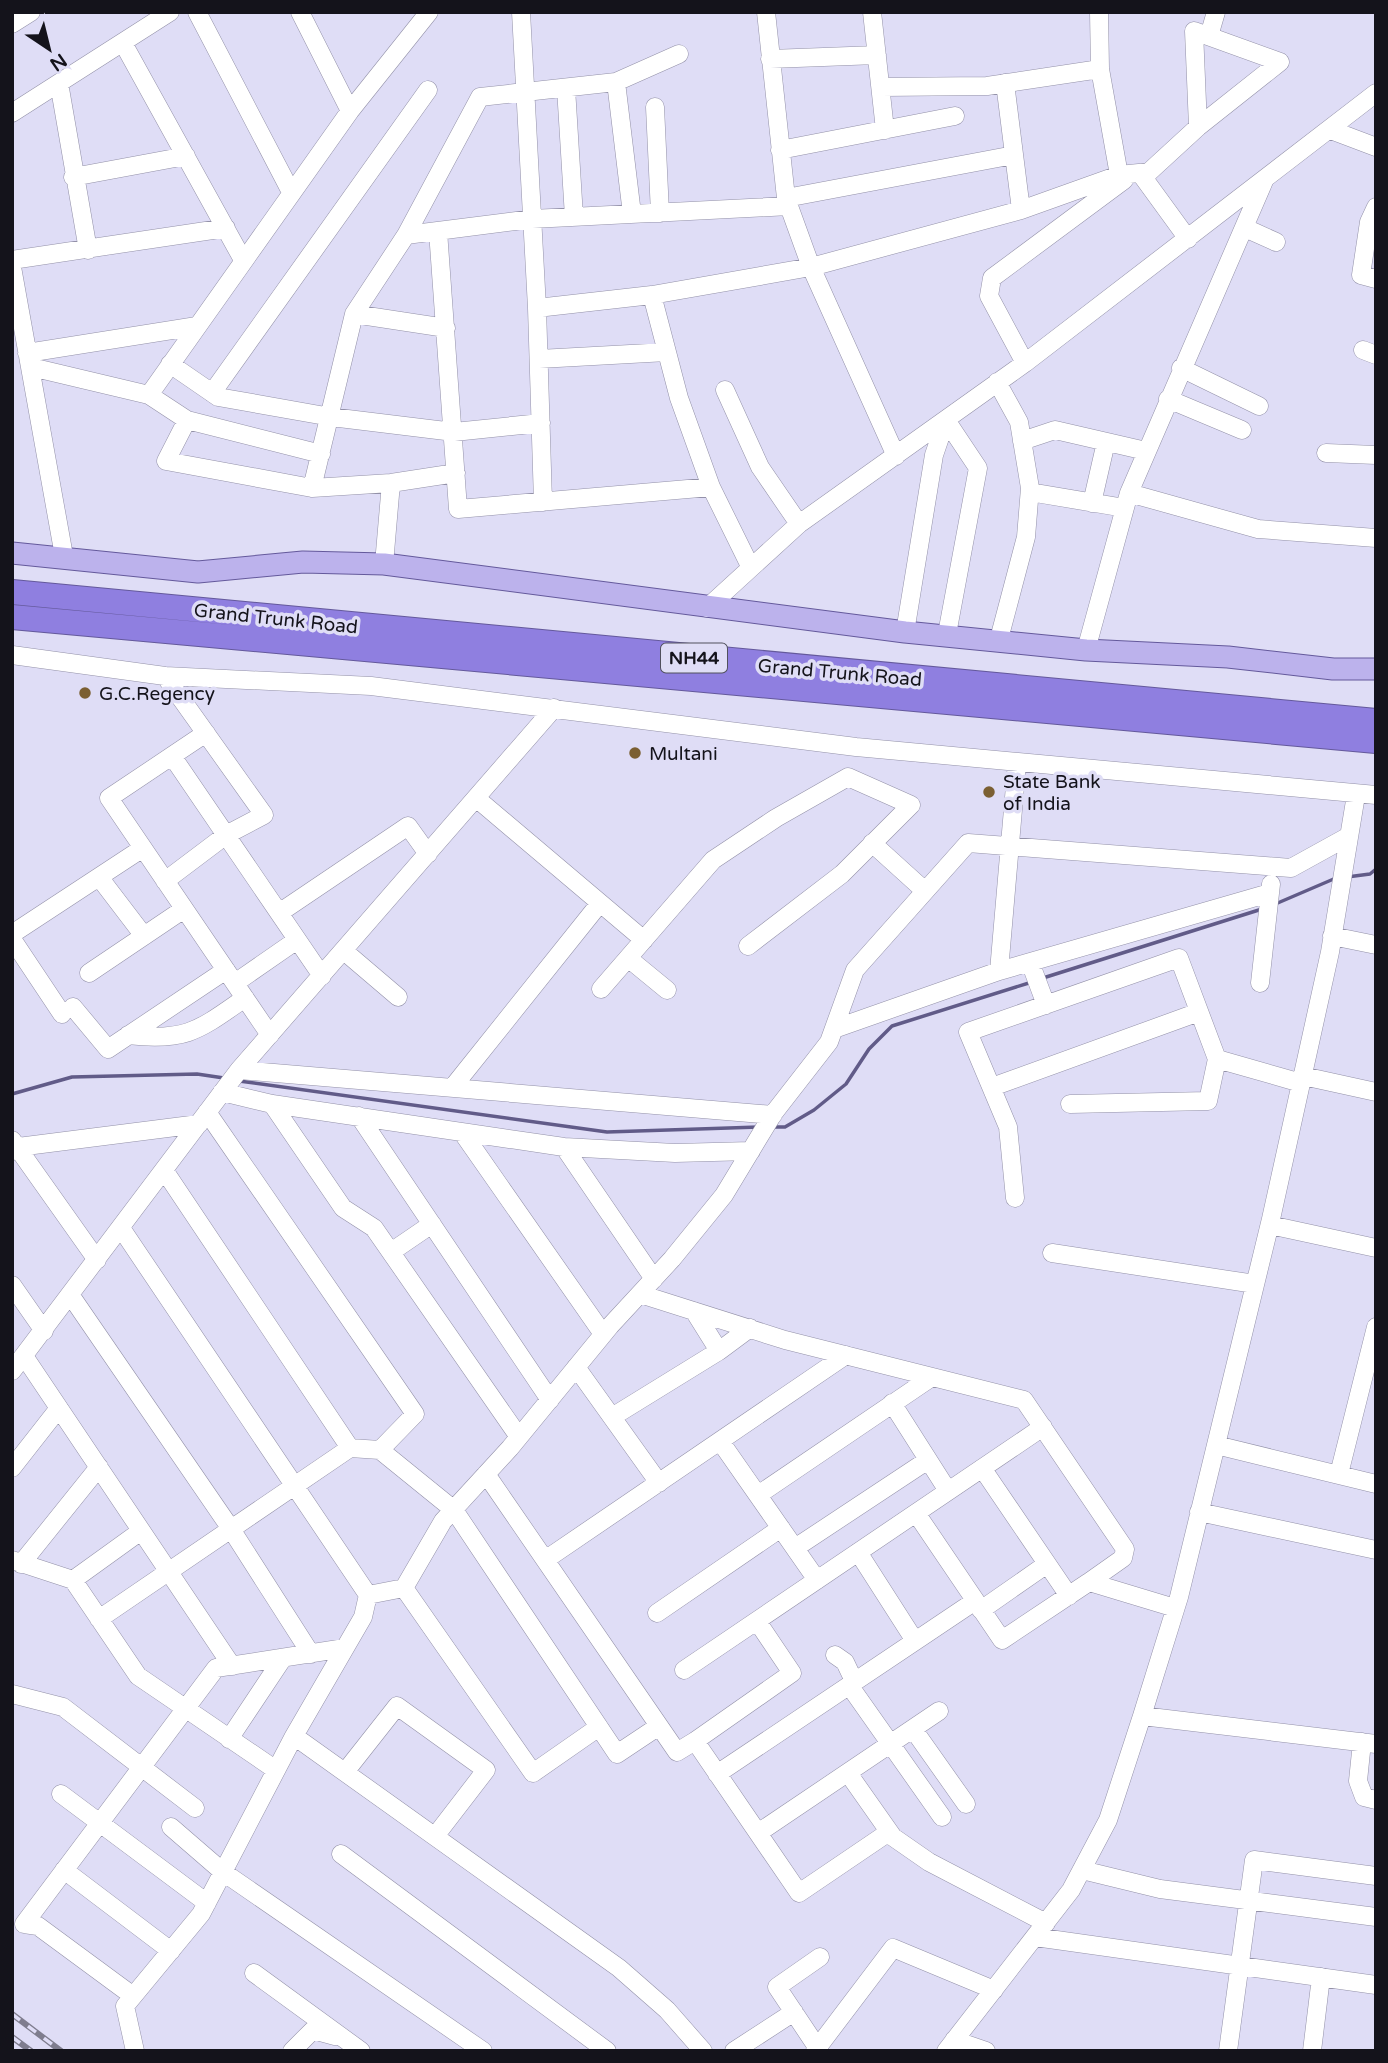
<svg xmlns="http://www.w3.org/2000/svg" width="1388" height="2063" viewBox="0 0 1388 2063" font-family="'Varela Round',sans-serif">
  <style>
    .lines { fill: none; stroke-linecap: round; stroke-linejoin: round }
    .stream { stroke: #615b88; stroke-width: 3.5 }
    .minor-casing { stroke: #9391a8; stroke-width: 19 }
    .major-casing { stroke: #64599b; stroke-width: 23 }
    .highway-casing { stroke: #64599b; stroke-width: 26 }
    .minor { stroke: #fff; stroke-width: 18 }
    .major { stroke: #bcb2ec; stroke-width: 21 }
    .highway { stroke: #8f7fe0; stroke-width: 24 }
    .rail-casing { stroke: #7f7d8e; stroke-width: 6 }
    .rail { stroke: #dfddf6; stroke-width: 3.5; stroke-dasharray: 10; stroke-linecap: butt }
    .poi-dot { fill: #7b5f32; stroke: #dfddf6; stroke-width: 2.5 }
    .labels { text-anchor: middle; stroke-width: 7; stroke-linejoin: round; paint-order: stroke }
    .shield { fill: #dfddf6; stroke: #51505d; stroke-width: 2 }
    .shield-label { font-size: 18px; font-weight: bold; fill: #14131b }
    .street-label { font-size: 19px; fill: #14131b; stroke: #dfddf6 }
    .poi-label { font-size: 19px; fill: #14131b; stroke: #dfddf6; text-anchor: start }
  </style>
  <rect width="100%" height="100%" fill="#dfddf6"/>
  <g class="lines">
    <!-- stream -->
    <path class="stream" d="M1347,877l23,-3 6,-5
      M1273,905l63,-27
      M1043,978l219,-69
      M239,1081l368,51 152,-5
      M12,1094l60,-17 125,-3 27,4
      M770,1127h15l29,-17 32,-26 23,-35 23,-23 140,-44"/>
    <!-- minor casing -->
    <g class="minor-casing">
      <path id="minor" d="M197,12l94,180
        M300,12l50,99
        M521,12l16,296 6,194
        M766,12l20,186 25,69 85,189
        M872,12l13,118
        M1099,12l1,57 19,106
        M12,24l19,-12
        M1209,36l7,-24
        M123,43l120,217
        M770,59l107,-4
        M616,82l16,132
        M59,83l29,167
        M1005,83l16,127
        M881,87l106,-1 113,-17
        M566,88l8,129
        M655,107l5,106
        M12,113l158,-101
        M1198,127l-4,-96 86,31
        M1331,130l45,17
        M780,150l175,-34
        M1140,173l48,66
        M73,177l113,-21
        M786,198l228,-43
        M1376,207l-7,15 -8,53 15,4
        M1245,228l31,14
        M438,231l20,278 253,-22
        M406,235l126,-16 257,-13
        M12,260l214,-32
        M12,267l52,289
        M652,295l27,103 32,89 39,79
        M537,308l115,-13 159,-28 210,-57 98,-35 30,-3 49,-45 82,-65
        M354,314l92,14
        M1363,350l13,5
        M27,353l170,-27
        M539,359l128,-7
        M1025,363l-36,-67 3,-18 132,-98
        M170,364l48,33 113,20 123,15 87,-9
        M31,367l118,28 38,25 134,34
        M1181,368l78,38
        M997,382l22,40 11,66 -4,49 -27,102
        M725,390l35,77 39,57
        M212,393l216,-303
        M149,395l201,-284 79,-99
        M1168,399l74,31
        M187,420l-21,41 146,27 79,-5 65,-10
        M946,420l32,48 -31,166
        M1022,441l33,-11 91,21
        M1326,453l50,2
        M312,488l42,-174 52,-79 74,-138 136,-15 63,-28
        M1030,492l95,16
        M1129,493l129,36 118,9
        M1092,503l14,-61
        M384,564l7,-81
        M707,608l92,-84 226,-161 351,-270
        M905,632l29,-177 12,-35
        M1086,650l43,-157 135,-312
        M12,655l153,21 206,10 485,61 520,48
        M165,676l99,139 -38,20 -61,46
        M206,733l-97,65 161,237
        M172,756l150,220
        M476,798l168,142
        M872,843l53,48
        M99,877l45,59
        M279,913l129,-87 20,28
        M12,934l131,-86
        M1332,936l44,9
        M12,939l50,75
        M344,951l54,46
        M628,958l39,32
        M1030,962l16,43
        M999,971l18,-208
        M89,973l95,-64
        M235,983l62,-43
        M1260,983l11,-99
        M601,989l112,-129 63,-42 72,-41 63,28 -69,69 -94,72
        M73,1007l35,42 118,-79
        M834,1029l165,-58 271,-78
        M128,1035c58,7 71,-5 117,-37
        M239,1070l534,45
        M1303,1076l73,16
        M456,1083l144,-180
        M992,1087l207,-75
        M222,1092l50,12 292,43 111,6 76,-2
        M272,1104l71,104 31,20 145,209
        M1070,1104l138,-3 9,-42
        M207,1112l208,302 -35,36
        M359,1116l191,284
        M462,1132l141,202
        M12,1140l85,120
        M564,1147l90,132
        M12,1151l6,-4 181,-23
        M164,1170l186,278 30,2 74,60 163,244 42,-28
        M1015,1198l-7,-71 -40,-95 211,-74 38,101 84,24
        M1270,1225l106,23
        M121,1228l247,367 -5,22 -69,119 -93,178 -76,92 10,45
        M391,1252l41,-28
        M1052,1253l203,31
        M12,1285l32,46
        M640,1294l145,46 239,60 101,149 -2,9 -34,24
        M71,1296l160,233 80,125
        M719,1351l31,-23
        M24,1356l208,310
        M576,1367l83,116
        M12,1371l227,-301 315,-362
        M892,1403l56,88
        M612,1417l107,-66 -25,-40
        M720,1441l97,139
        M1216,1445l160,39
        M12,1468l47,-60
        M982,1468l87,128
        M486,1474l191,278 18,-11 104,152 90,-61
        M1339,1474l37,-147
        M758,1495l174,-118
        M1199,1512l177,38
        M916,1513l86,127 87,-58 86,26
        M795,1548l133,-88
        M858,1552l57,89
        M12,1560l61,20 65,96 138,94
        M545,1560l301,-205
        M21,1564l78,-97
        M73,1580l68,-49
        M404,1588l129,185 66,-46
        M368,1595l36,-7 39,-67 67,-73 100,-122 62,-67 52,-64 49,-81 56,-72 26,-72 113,-127 323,25 58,-32
        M981,1610l66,-46
        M657,1613l124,-85
        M99,1619l251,-171
        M835,1655l10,7 9,19
        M684,1670l359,-243
        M849,1685l93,132
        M12,1694l51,13 132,101
        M1142,1716l234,28
        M913,1729l53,75
        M294,1736l325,232 48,42 36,41
        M229,1739l54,-81
        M695,1741l97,-68 -35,-52
        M1362,1742l-4,39 6,16 12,3
        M345,1772l52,-66 89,64 -50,65
        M848,1773l45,64 36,25 117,61
        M717,1774l258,-173
        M61,1794l146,109
        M171,1827l52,45 260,179
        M758,1833l181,-122
        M341,1854l266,197
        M64,1870l107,81
        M1082,1870l78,19 216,28
        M24,1924l192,-256 129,-20
        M24,1924l14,2 95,70
        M1035,1937l341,48
        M254,1973l107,78
        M954,2040l32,11
        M817,2047l-40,-60 43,-30
        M292,2051l21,-21 22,6
        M734,2051l60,-39
        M815,2051l78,-103 101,42
        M946,2051l125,-161 37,-70 34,-104 37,-119 92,-378 59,-267 26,-157
        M1228,2051l26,-191 122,16
        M1312,2051l9,-74"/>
    </g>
    <!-- major casing -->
    <g class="major-casing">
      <path id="major" d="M12,553l186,19 105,-10 81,2 521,68 181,18 142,7 105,12h43"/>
    </g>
    <!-- highway casing -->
    <g class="highway-casing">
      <path id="highway" d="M12,592l1364,129
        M12,617l1364,124"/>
    </g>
    <!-- minor -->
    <use href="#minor" class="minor"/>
    <!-- major -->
    <use href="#major" class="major"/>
    <!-- highway -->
    <use href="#highway" class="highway"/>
    <!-- rail casing -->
    <g class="rail-casing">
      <path id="rail" d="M12,2014l49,37
        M12,2037l19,14"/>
    </g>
    <!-- rail -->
    <use href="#rail" class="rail"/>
  </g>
  <!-- markers -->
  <g class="poi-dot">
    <circle cx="85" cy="693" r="7"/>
    <circle cx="635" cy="753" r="7"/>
    <circle cx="989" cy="792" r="7"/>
  </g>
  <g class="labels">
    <!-- shield labels -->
    <rect class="shield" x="661" y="643.5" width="66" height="29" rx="5"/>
    <g class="shield-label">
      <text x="694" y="664">NH44</text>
    </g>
    <!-- street labels -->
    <g class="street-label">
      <text transform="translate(276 618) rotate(6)" y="7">Grand Trunk Road</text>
      <text transform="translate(840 672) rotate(5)" y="7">Grand Trunk Road</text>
    </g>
    <!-- poi labels -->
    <g class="poi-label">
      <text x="99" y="700">G.C.Regency</text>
      <text x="649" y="760">Multani</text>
      <text x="1003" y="788">State Bank<tspan x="1003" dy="22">of India</tspan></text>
    </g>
  </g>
  <!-- border -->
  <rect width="1388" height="2063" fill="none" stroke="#14131b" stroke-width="28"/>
  <!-- north arrow -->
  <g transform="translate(49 49) rotate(145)" stroke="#dfddf6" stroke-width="5" paint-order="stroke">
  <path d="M0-5L12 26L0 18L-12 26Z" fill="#14131b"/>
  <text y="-10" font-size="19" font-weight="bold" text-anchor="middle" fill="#14131b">N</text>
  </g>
</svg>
